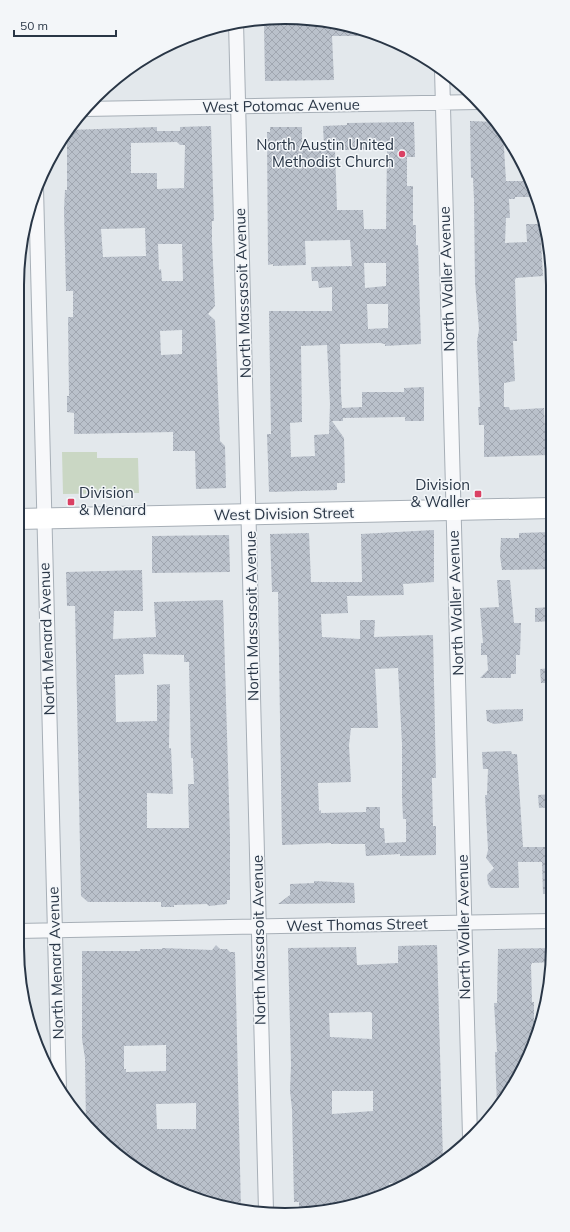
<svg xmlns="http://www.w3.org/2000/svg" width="570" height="1232" viewBox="0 0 570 1232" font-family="Mulish,sans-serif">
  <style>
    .garden { fill: #cad7c4 }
    .building { fill: url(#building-cross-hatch); fill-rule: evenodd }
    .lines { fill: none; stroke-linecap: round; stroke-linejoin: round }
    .street-casing { stroke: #a7afb7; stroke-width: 16 }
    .secondary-casing { stroke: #a7afb7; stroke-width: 22 }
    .street { stroke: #f7f8fa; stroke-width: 14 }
    .secondary { stroke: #fff; stroke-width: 20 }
    .poi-dot { fill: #da4063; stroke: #f3f6f9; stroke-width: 1.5 }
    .labels { text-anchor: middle; stroke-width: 3; stroke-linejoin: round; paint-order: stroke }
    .street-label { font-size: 15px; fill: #293646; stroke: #f3f6f9 }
    .poi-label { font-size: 15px; fill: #293646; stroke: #f3f6f9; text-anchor: end }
    .rim { fill: none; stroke: #293646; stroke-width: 2 }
  </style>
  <defs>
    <pattern id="building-cross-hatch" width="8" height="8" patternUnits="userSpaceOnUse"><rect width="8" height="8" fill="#bac1cb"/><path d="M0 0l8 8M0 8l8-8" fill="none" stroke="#a0a6b0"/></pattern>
  </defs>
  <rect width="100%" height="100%" fill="#e3e8ec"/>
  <!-- garden -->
  <path class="garden" d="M62,452h35v6h41l1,35 -76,1z"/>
  <!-- building -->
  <path class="building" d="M285,17l52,5 36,11v3h-41l2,44 -69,1 -1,-58h8l-1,-5z
    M470,121l27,1 6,10 3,49h26l4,16h-21v2h-6l1,19h-4l-1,25 22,-1 -1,-18h14l3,52 -27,2 -1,2 2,61h-4l2,40 -11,2v24h5l1,3 34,-2 1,21h3l1,26 -65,2v-32h-5l-1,-18h2l-3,-65 2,-13 -4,-47 -1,-82 -1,-22h-2z
    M414,122l1,35h-8v29h6v39h3v20h2l3,99 -36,2v-2l-5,-1 -40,1 1,49 1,15 20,-1v-15h42v-4l20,-1v34h-19v-4l-62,1v3h-11l12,17 1,45h-8v7l-68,2 -2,-58h4l-2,-123h63v-24l-13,1 -1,-7h-6l-1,-14 41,-1 -2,-26 -45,1 1,24 -33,1v-2l-5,1 -1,-133h3v-5h32v19h22l-1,-20 24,-1v-2zM335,150h52l-1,79h-22l-1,-19h-26zM364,263h22v23l-21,2zM367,304h21v24l-20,1zM327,345l3,59 -1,30 -15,1 1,21 -24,1 -1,-34 12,-1 -1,-76z
    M211,126l3,95h-2v20l3,65 -7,8 7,6 5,121 5,5 1,42 -30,1 -1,-38h-22v-19l-99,2v-21l-7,-1v-16h2l-1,-79h5v-26h-7l-2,-81 1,-20h2v-55h2v-5l88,-3v4h23v-4zM177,142l3,3h5l-1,43 -27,1v-16h-26v-30zM145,228l1,28 -43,1 -2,-28zM158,244h24l1,37h-21l-1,-12 -2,1zM182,330v24l-21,1 -1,-24z
    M434,530v52l-31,2 1,11 -57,1 1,17 -27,1 1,23 38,2v-19h15l-1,17 59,-2 3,143h-4v4l1,44h3v29l-36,1v-2l-34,2 -1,-12h-34v-1l-49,2 -4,-253h-6l-2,-58 39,-1 2,49h51l-1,-48zM398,668l4,76v53l1,22h3v23l-21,1 -1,-15h-4v-21h-14v5l-45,1v-3l-2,1 -1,-28 33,-1 -2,-37 2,-17h27l-3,-59z
    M552,532v37l-50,1 -2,-14 1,-18h18v-5z
    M229,535l1,37 -78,1v-37z
    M142,570l1,41h-29l-1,28 43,-2 -2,-35 69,-2 7,235v65h-3v4l-18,2 -2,-2 -33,1v2h-13v-5h-73l-7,-6 -6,-290h-8l-1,-34zM143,654l41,1v7h5l2,96h2l1,26h-6l1,44h-42v-35l26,1 -2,-46h-2l1,-64 -13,1v36l-41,1 -1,-47 29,-1z
    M497,580h13l4,43h7l-1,32h-4v19h-5v4h-31l8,-8 -1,-15h-6v-12h2l-3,-35 19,-1z
    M552,607v14l-17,1v-14z
    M552,668v15h-11l-1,-14z
    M523,709v12l-29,3 -7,-3 -1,-11z
    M511,751l1,3h5l6,93h30v47h-10l-1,-32h-24l1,26h-28l-3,-4 -1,-9 7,-7 -8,-10 2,-8 -3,-55h2l1,-26h-5l-1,-17z
    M552,794l1,13 -14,1 -1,-13z
    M314,881l40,2 1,20 -77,1 12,-9v-11l24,-1z
    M216,945l4,4h7l3,3h5l6,258h-8l-82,-31 -65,-53 -1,-68 -3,-19v-88h58v-2h22v-1l50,2zM166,1045v26l-40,1v-3h-2v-23zM196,1103v26h-39l-1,-25z
    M433,945h4l6,215 -24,19 -7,3 -23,1v10l-18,8 -51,12 -21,-1v-10h-5l-2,-93 -2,-18 1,-26 -3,-117 68,-1 1,18 41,-2v-17zM370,1012l2,1v26l-42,-2 -1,-24zM332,1091h41v20l-41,3z
    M553,948l-1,14 -20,1 -1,2 1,37h2v21l4,-1v10l-2,7h-6l1,13 -34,54 -2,-54h2l-3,-49h3l1,-54z"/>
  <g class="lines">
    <!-- street casing -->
    <g class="street-casing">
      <path id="street" d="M236,22l30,1189
        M442,69l28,1068
        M84,109l394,-7
        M36,188l23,902
        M17,931l536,-10"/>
    </g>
    <!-- secondary casing -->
    <g class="secondary-casing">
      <path id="secondary" d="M17,519l535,-11"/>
    </g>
    <!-- street -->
    <use href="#street" class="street"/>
    <!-- secondary -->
    <use href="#secondary" class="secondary"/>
  </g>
  <!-- markers -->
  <g class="poi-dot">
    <circle cx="402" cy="154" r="4"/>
    <rect x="474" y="490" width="8" height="8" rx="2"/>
    <rect x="67" y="498" width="8" height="8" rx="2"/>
  </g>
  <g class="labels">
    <!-- street labels -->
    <g class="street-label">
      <text transform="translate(281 106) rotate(-1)" y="5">West Potomac Avenue</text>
      <text transform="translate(447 279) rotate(-92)" y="5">North Waller Avenue</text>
      <text transform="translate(243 293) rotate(-92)" y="5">North Massasoit Avenue</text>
      <text transform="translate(284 514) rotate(-1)" y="5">West Division Street</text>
      <text transform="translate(456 603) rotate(-92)" y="5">North Waller Avenue</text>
      <text transform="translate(252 616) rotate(-91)" y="5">North Massasoit Avenue</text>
      <text transform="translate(47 639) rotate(-92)" y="5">North Menard Avenue</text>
      <text transform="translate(357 925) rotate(-1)" y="5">West Thomas Street</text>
      <text transform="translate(464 927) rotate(-91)" y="5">North Waller Avenue</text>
      <text transform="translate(259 940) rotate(-91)" y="5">North Massasoit Avenue</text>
      <text transform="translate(56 963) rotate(-92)" y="5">North Menard Avenue</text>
    </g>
    <!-- poi labels -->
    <g class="poi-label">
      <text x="394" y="150">North Austin United<tspan x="394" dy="17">Methodist Church</tspan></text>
      <text x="470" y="490">Division<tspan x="470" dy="17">&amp; Waller</tspan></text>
      <text x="79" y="498" text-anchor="start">Division<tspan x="79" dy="17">&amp; Menard</tspan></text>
    </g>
  </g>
  <!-- crop -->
  <path d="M0 0H570V1232H0ZM285 24H285A261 261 0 0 1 546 285V947A261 261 0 0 1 285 1208H285A261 261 0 0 1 24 947V285A261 261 0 0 1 285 24Z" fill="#f3f6f9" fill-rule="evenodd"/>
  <path class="rim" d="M285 24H285A261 261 0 0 1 546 285V947A261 261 0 0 1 285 1208H285A261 261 0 0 1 24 947V285A261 261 0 0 1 285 24Z"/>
  <!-- scale -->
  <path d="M14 30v6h102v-6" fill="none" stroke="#293646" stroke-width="2"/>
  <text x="20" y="30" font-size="12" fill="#293646" stroke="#f3f6f9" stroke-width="3" paint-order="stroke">50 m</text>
</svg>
